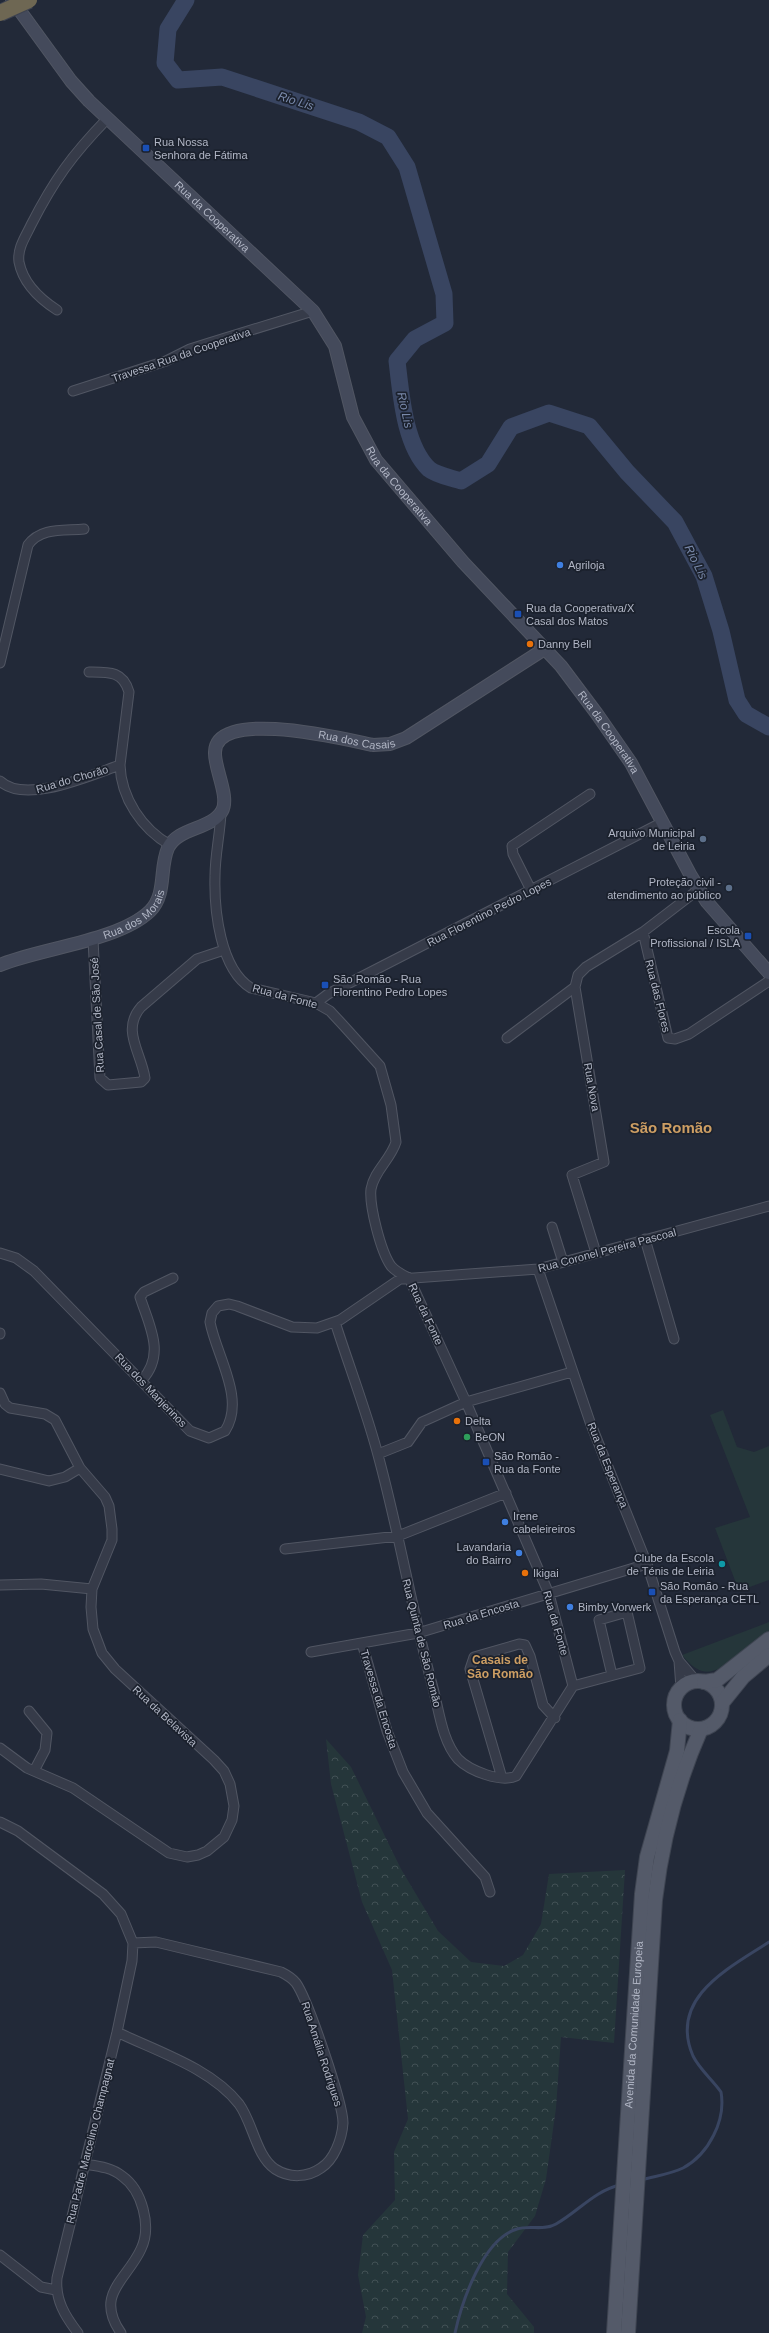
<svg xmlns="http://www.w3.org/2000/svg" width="769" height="2333" viewBox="0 0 769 2333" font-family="Helvetica,sans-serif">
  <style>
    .grass { fill: #25363a }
    .forest { fill: url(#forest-crowns) }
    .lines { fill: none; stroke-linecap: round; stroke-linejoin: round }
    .stream { stroke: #394561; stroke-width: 3 }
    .river { stroke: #394561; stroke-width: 17 }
    .street-casing { stroke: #515663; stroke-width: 11 }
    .secondary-casing { stroke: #515663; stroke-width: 14 }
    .primary-casing { stroke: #3f4552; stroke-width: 16 }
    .street { stroke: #363b49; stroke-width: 9 }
    .secondary { stroke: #444a5b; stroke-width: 12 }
    .primary { stroke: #545a69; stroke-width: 14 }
    .highway-bridge-casing { stroke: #3e4350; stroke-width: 18; stroke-linecap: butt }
    .highway-bridge { stroke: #6e6753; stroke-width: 16 }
    .transit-dot { fill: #1a4fb4; stroke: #1b212d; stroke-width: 1.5 }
    .shop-dot { fill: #3f7fe0; stroke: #1b212d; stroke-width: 1.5 }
    .food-dot { fill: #e8710a; stroke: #1b212d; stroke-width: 1.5 }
    .service-dot { fill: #5c6f8a; stroke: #1b212d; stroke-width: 1.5 }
    .leisure-dot { fill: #2e9e5b; stroke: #1b212d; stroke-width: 1.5 }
    .culture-dot { fill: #0f9aa8; stroke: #1b212d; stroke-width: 1.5 }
    .labels { text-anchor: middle; stroke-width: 3.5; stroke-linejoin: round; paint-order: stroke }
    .poi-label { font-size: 11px; fill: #b1b6c5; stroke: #1b212d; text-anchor: start }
    .street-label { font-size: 11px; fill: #b1b6c5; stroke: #1b212d }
    .water-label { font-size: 12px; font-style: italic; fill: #7a8aab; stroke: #1b212d }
    .neighbourhood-label { font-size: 12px; font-weight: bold; fill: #cd9e63; stroke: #1b212d }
    .district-label { font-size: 15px; font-weight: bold; fill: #cd9e63; stroke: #1b212d }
  </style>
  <defs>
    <pattern id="forest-crowns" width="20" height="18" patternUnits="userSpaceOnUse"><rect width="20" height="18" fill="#25363a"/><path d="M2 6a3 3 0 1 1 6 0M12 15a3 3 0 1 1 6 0" fill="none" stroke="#425155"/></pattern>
  </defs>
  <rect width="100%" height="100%" fill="#222938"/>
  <!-- grass -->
  <path class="grass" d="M723,1410l14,37 17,5 15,-6v134l-30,11 -24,-63 35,-11 -40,-102z
    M769,1622v9c-11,8 -21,17 -32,25 -22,18 -35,24 -55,-1z"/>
  <!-- forest -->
  <path class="forest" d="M326,1739l25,28 50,102 37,62 33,31 33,4 19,-11 18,-31 8,-50 76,-4 -11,173 -53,-6 -5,71 -10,71 -11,37 -27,36 -1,42 27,33v6h-172l4,-16 -8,-42 5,-40 32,-35 -1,-48 14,-33 -16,-149 -30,-68 -31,-118z"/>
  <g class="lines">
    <!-- stream -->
    <path class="stream" d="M641,2180c14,-4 30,-6 42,-12 26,-14 43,-48 38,-76 -9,-13 -21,-22 -28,-36 -25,-58 36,-88 76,-114
      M455,2333c7,-32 28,-94 62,-104 12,-4 27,2 39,-5 23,-13 38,-33 64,-39"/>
    <!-- river -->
    <path class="river" d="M186,0l-18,29 -3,34 13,17 44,-3 137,45 29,15 19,30 37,127 1,29 -30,16 -18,22c4,32 7,84 32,108 7,6 23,9 32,12l27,-17 23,-37 38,-14 40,13 38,46 48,50 29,54 17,55 16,69 9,14 23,13"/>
    <!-- street casing -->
    <g class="street-casing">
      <path id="street" d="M57,310c-17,-11 -34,-27 -38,-48 -2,-14 7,-26 12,-37 23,-45 41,-70 76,-106
        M73,391l93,-30 24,-12 19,-6 104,-32
        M0,663l28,-118c13,-18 36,-14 56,-16
        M89,672c20,0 34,-1 40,20l-9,73
        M0,781c25,24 91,-6 120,-16 1,33 22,64 50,80
        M221,813c-1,21 -6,42 -6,63 -1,34 5,93 36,112l65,15 14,8 13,14 37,41 11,39 5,37c-5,17 -22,29 -25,47 -2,17 10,63 20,77 5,6 12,9 18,12l57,124 83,192 24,92
        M699,889l-56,43 25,106 7,1 14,-5 80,-53
        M531,890l-18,-36 -1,-8 78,-52
        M93,939l7,139 8,7 33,-3 4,-4c-4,-26 -24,-48 -4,-71l56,-48 27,-9
        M316,1003l12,-9 335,-172
        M507,1038l68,-51
        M552,1227l11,35
        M645,1239l29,100
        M0,1253l16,5 18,13 156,160 19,7 16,-7c21,-32 -9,-76 -15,-109l2,-9 6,-7 11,-2 8,2 55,21 25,1 23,-8 60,-41 138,-10 231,-63
        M596,1253l-24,-78 32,-13 -29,-175 3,-12 8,-8 57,-35
        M538,1269l52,153 57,142 28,88 4,9 17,20
        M335,1322c14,44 31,88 43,133 21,77 34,156 55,233 6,22 9,53 25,71 12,12 43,24 58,17l57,-90 67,-18 -13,-56 -28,8 13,55
        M0,1333v1
        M142,1380c24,-26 7,-55 -2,-83l4,-5 29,-14
        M0,1393l5,11 5,4 35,6 10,6 25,48 25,29 4,9 3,23v11l-20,49 -1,18 2,22 9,24 13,16 99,91 10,11 6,13 4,22 -2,14 -8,17 -17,14 -9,4 -11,2 -18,-4 -96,-65 -46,-20 -27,-20
        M378,1454l30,-12 14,-20 44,-20 106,-30
        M0,1469l49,12 16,-4 15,-9
        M285,1549l113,-13 108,-43
        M0,1585l41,-1 51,5
        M362,1643l25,88 16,41 24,41 58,64 5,15
        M311,1652l107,-19 229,-69
        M679,1661l2,27
        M29,1711l18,22 -2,17 -11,21
        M502,1778l-32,-109 4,-12 45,-13 6,1 5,11 13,49 12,13
        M0,1822l18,9 85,63 18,20 12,29 -1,18 -15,71 -60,246c-2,22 8,38 21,55
        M117,2032c39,19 94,36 122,72 14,19 17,52 36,65 14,9 32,9 46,-1 13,-8 21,-29 22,-45 0,-20 -35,-123 -47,-140 -4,-5 -9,-8 -15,-11l-125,-30 -23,1
        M84,2164c13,2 27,3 38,12 20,14 30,50 19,73 -14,31 -47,45 -20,84
        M0,2255l41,32 15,3"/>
    </g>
    <!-- secondary casing -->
    <g class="secondary-casing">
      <g id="secondary">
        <path id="s1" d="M12,0l59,81 18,20 224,210 22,35 18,71 23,43 87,102 98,104 36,48 34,49 60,113 16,26 62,71"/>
        <path id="s2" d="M0,965c41,-17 119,-24 150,-54 17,-17 9,-43 18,-63 10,-21 43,-18 54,-37 8,-14 -8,-43 -7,-59 1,-45 133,-12 158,-7l17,-1 16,-6 140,-90"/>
      </g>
    </g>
    <!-- primary casing -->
    <g class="primary-casing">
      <g id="primary">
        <circle cx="698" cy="1705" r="24"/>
        <path d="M704,1682l13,-2 52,-41"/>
        <path d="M722,1703l21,-26 26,-22"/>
        <path id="s3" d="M614,2333l28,-439 5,-37 30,-106 3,-31"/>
        <path d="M628,2333l27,-433c7,-59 22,-117 46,-171"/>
      </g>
    </g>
    <!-- street -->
    <use href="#street" class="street"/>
    <!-- secondary -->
    <use href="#secondary" class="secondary"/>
    <!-- primary -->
    <use href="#primary" class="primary"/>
    <!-- highway-bridge casing -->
    <g class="highway-bridge-casing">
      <path id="highway-bridge" d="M0,13l29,-13"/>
    </g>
    <!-- highway-bridge -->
    <use href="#highway-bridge" class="highway-bridge"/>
  </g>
  <!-- markers -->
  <g class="transit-dot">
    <rect x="142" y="144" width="8" height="8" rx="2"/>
    <rect x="514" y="610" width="8" height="8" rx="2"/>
    <rect x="744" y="932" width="8" height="8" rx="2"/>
    <rect x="321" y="981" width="8" height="8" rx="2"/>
    <rect x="482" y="1458" width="8" height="8" rx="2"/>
    <rect x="648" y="1588" width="8" height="8" rx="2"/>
  </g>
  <g class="shop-dot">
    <circle cx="560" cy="565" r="4"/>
    <circle cx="505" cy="1522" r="4"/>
    <circle cx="519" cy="1553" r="4"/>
    <circle cx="570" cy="1607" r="4"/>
  </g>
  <g class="food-dot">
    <circle cx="530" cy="644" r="4"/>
    <circle cx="457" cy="1421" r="4"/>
    <circle cx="525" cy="1573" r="4"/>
  </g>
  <g class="service-dot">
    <circle cx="703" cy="839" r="4"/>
    <circle cx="729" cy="888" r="4"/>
  </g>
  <circle class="leisure-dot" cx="467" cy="1437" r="4"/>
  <circle class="culture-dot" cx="722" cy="1564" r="4"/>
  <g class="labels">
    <!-- poi labels -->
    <g class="poi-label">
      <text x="154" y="146">Rua Nossa<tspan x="154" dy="13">Senhora de Fátima</tspan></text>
      <text x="568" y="569">Agriloja</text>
      <text x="526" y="612">Rua da Cooperativa/X<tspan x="526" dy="13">Casal dos Matos</tspan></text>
      <text x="538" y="648">Danny Bell</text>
      <text x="695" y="837" text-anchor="end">Arquivo Municipal<tspan x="695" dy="13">de Leiria</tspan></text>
      <text x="721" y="886" text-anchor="end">Proteção civil -<tspan x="721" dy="13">atendimento ao público</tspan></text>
      <text x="740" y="934" text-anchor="end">Escola<tspan x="740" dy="13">Profissional / ISLA</tspan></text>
      <text x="333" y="983">São Romão - Rua<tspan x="333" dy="13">Florentino Pedro Lopes</tspan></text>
      <text x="465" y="1425">Delta</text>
      <text x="475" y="1441">BeON</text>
      <text x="494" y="1460">São Romão -<tspan x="494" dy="13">Rua da Fonte</tspan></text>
      <text x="513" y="1520">Irene<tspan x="513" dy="13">cabeleireiros</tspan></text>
      <text x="511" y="1551" text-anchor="end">Lavandaria<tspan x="511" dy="13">do Bairro</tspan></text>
      <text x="714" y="1562" text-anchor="end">Clube da Escola<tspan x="714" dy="13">de Ténis de Leiria</tspan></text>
      <text x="533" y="1577">Ikigai</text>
      <text x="660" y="1590">São Romão - Rua<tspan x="660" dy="13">da Esperança CETL</tspan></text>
      <text x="578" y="1611">Bimby Vorwerk</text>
    </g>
    <!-- street labels -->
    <g class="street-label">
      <text dy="4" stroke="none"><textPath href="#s1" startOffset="296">Rua da Cooperativa</textPath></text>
      <text transform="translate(181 355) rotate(-19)" y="4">Travessa Rua da Cooperativa</text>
      <text dy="4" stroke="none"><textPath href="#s1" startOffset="632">Rua da Cooperativa</textPath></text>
      <text dy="4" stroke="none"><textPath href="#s1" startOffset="956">Rua da Cooperativa</textPath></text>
      <text dy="4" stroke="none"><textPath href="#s2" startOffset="508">Rua dos Casais</textPath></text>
      <text transform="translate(72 779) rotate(-16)" y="4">Rua do Chorão</text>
      <text dy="4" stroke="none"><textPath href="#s2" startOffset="146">Rua dos Morais</textPath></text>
      <text transform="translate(489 912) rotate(-27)" y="4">Rua Florentino Pedro Lopes</text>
      <text transform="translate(285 996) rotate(15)" y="4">Rua da Fonte</text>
      <text transform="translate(658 996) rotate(76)" y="4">Rua das Flores</text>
      <text transform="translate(97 1015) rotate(-93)" y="4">Rua Casal de São José</text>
      <text transform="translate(592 1087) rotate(80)" y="4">Rua Nova</text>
      <text transform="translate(607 1250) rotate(-15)" y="4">Rua Coronel Pereira Pascoal</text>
      <text transform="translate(426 1314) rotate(65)" y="4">Rua da Fonte</text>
      <text transform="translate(151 1390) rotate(46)" y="4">Rua dos Manjerinos</text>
      <text transform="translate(608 1465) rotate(68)" y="4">Rua da Esperança</text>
      <text transform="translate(481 1614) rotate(-17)" y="4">Rua da Encosta</text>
      <text transform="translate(556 1623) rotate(74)" y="4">Rua da Fonte</text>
      <text transform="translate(422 1643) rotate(76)" y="4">Rua Quinta de São Romão</text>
      <text transform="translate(379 1699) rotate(73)" y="4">Travessa da Encosta</text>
      <text transform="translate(165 1716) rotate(43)" y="4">Rua da Belavista</text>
      <text dy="4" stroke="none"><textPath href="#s3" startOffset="309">Avenida da Comunidade Europeia</textPath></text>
      <text transform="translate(322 2054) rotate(72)" y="4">Rua Amália Rodrigues</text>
      <text transform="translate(90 2141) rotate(-76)" y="4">Rua Padre Marcelino Champagnat</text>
    </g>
    <!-- water labels -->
    <g class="water-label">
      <text transform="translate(296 101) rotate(18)" y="4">Rio Lis</text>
      <text transform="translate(405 410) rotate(78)" y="4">Rio Lis</text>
      <text transform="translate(696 562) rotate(64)" y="4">Rio Lis</text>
    </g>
    <!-- neighbourhood labels -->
    <g class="neighbourhood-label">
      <text x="500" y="1664">Casais de<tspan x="500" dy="14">São Romão</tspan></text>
    </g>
    <!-- district labels -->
    <g class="district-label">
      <text x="671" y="1133">São Romão</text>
    </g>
  </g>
</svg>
